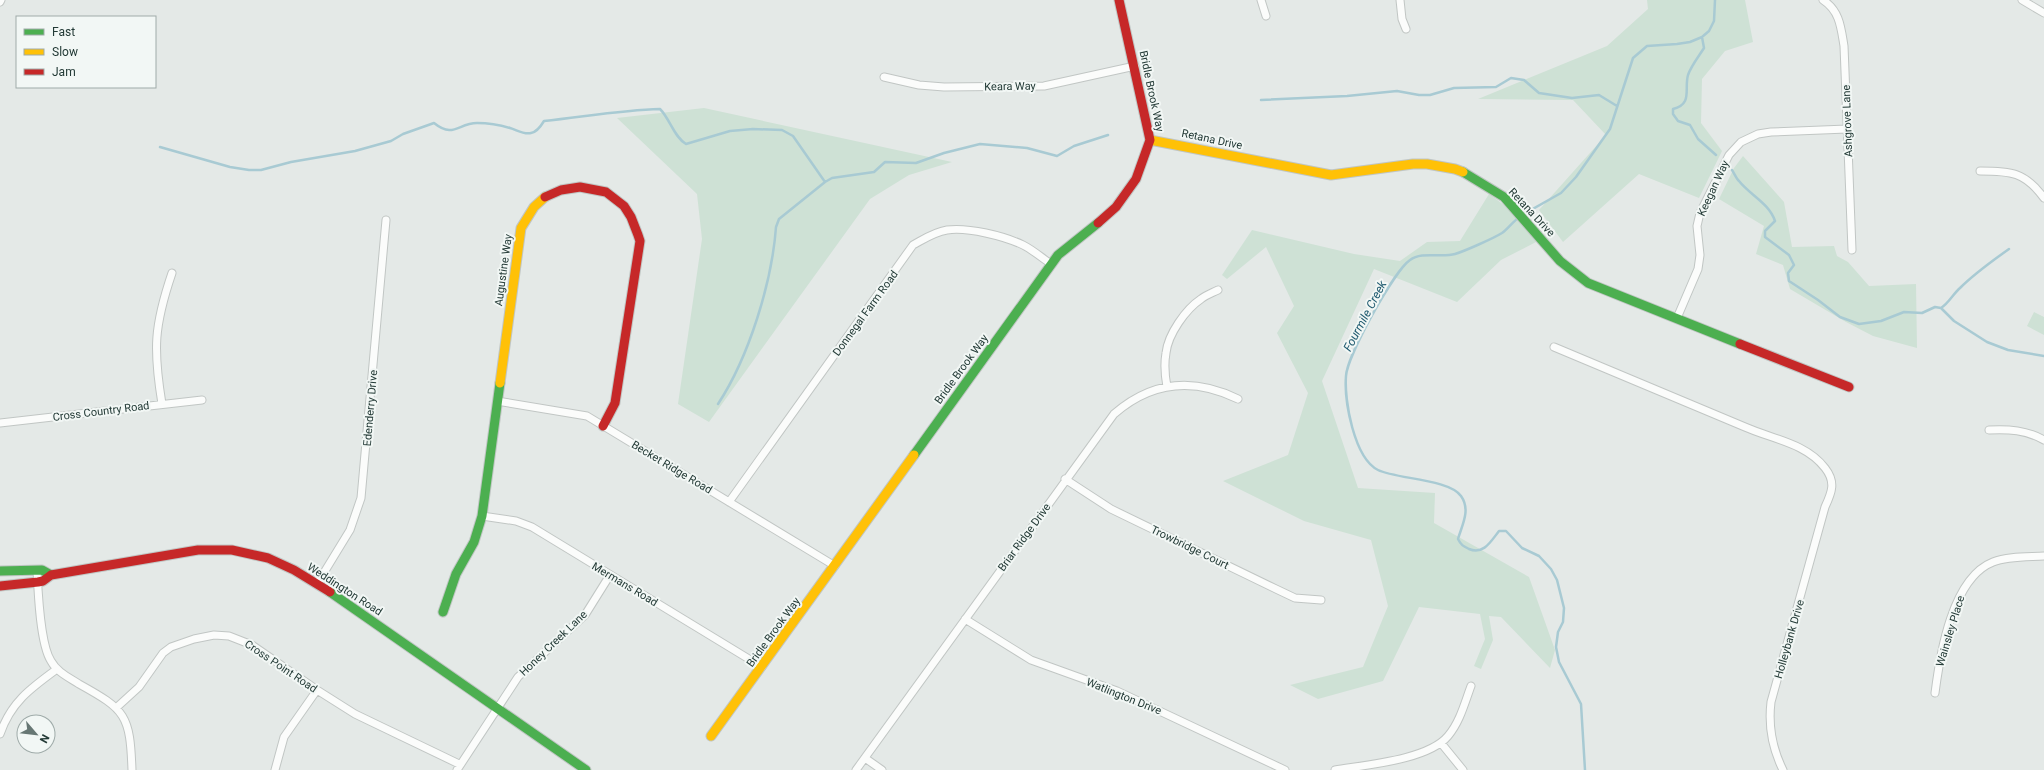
<svg xmlns="http://www.w3.org/2000/svg" width="2044" height="770" viewBox="0 0 2044 770" font-family="Roboto,sans-serif">
  <style>
    .green { fill: #cee1d5 }
    .lines { fill: none; stroke-linecap: round; stroke-linejoin: round }
    .stream { stroke: #a8cad3; stroke-width: 2.5 }
    .street-casing { stroke: #c1c6c4; stroke-width: 9 }
    .fast-casing { stroke: #c0c6c4; stroke-width: 11 }
    .slow-casing { stroke: #c0c6c4; stroke-width: 11 }
    .jam-casing { stroke: #c0c6c4; stroke-width: 11 }
    .street { stroke: #fbfcfb; stroke-width: 7 }
    .fast { stroke: #4caf50; stroke-width: 9 }
    .slow { stroke: #ffc107; stroke-width: 9 }
    .jam { stroke: #c62828; stroke-width: 9 }
    .labels { text-anchor: middle; stroke-width: 4; stroke-linejoin: round; paint-order: stroke }
    .street-label { font-size: 11px; fill: #233a36; stroke: #f2f7f5 }
    .water-label { font-size: 12px; font-style: italic; fill: #225c71; stroke: #f2f7f5 }
  </style>
  <rect width="100%" height="100%" fill="#e4e9e7"/>
  <!-- green -->
  <path class="green" d="M1647,0h98l8,42 -28,9 -23,28 -1,44 21,28 -23,47 -60,-24 -76,68 -24,-32 67,-75 -33,-35 -95,-1 129,-53 41,-37z
    M704,108l248,54 -43,13 -39,24 -161,223 -31,-18 24,-165 -5,-45 -80,-76z
    M1743,156l41,46 8,45 42,-1 3,10 11,6 21,24 47,-2 1,64 -44,-12 -27,-14 -56,-33 -7,-24 -27,-11 8,-28 -45,-27 15,-31z
    M1489,194l19,14 30,33 -37,19 -44,42 -83,-33 -52,112 36,107 77,5 -1,30 95,54 26,73 -5,18 -49,-51 -12,-1 4,24 -12,29 -7,-3 11,-27 -5,-25 -61,-7 -36,74 -65,18 -28,-14 73,-18 25,-61 -17,-66 -67,-19 -81,-40 65,-26 20,-62 -31,-60 17,-27 -28,-59 -39,32 -5,-4 30,-45 102,24 46,7 27,-19 33,-1z
    M2034,312l10,5v18l-17,-9z"/>
  <g class="lines">
    <!-- stream -->
    <path class="stream" d="M1702,37l2,11c-5,8 -13,18 -16,27 -4,14 5,29 -15,34v5l5,7 12,4 8,14 18,16
      M1261,100l86,-4 50,-5 22,4h11l24,-7 42,-1 15,-9 13,2 15,13 33,5 27,-3 18,11
      M160,147l70,20 19,3h12l30,-8 64,-11 36,-10 12,-7 31,-11c20,16 24,0 43,0 10,0 23,2 33,5 7,2 14,7 21,5 6,-1 10,-7 13,-12 39,-4 77,-11 116,-12 10,10 14,28 26,35l44,-13 23,-2 29,1 11,6 32,46
      M1732,170c2,3 4,8 7,11 11,14 30,22 36,40l-10,10v6l24,18 5,10 -6,8 1,8 29,19 22,17 19,7 22,-3 23,-9 18,1 13,-6 6,1 13,13 33,21 21,8 36,6
      M1524,214l37,-21 15,-16 34,-48 23,-71 14,-12 30,-2 13,-2 12,-5 7,-6 5,-10 1,-21
      M1520,217c-7,4 -11,11 -18,16 -8,5 -37,18 -47,21 -14,4 -33,-3 -45,6 -16,11 -63,96 -64,116 -2,24 8,82 32,94 18,9 71,9 83,26 10,14 1,29 -3,43 3,6 5,7 11,10 15,6 22,-8 30,-18h7l16,17 17,8 12,13 6,11 7,28 -1,14 -5,10 -2,15 3,15 22,42 4,66
      M1941,308c8,-5 12,-14 19,-20 15,-15 32,-27 49,-39
      M718,404c31,-47 54,-122 58,-177l3,-8 46,-37 7,-4 42,-6 11,-10 31,1 28,-10 36,-9 47,4 30,8 17,-10 34,-11"/>
    <!-- street casing -->
    <g class="street-casing">
      <path id="street" d="M1261,0l5,16
        M1400,0l2,19 4,10
        M1823,0c17,11 18,28 21,46l8,204
        M2022,0l22,13
        M0,2l1,-2
        M884,77l35,8 25,2 100,-1 91,-20
        M1980,171c31,0 45,1 64,27
        M1677,318l21,-49 2,-14 -3,-29 3,-13 29,-58 12,-13 17,-8 13,-2 76,-3
        M1554,347c64,27 128,53 191,80 27,12 61,16 80,41 11,14 7,24 0,39l-54,195c-3,25 1,46 12,68
        M1167,387c-2,-11 -3,-23 -1,-34 2,-19 20,-44 35,-54 5,-4 11,-6 17,-9
        M497,401l90,15 248,150
        M162,404c-9,-55 -8,-78 10,-131
        M0,423l202,-23
        M1989,430c20,-1 37,0 55,10
        M1065,479l46,30 165,80 19,9 26,2
        M729,502l184,-257c11,-6 21,-13 34,-15 21,-3 57,6 76,15 10,5 19,13 28,19
        M482,516l34,5 16,6 230,140
        M37,570c1,21 3,74 14,91 6,11 17,16 28,23 47,26 51,31 53,86
        M317,584l33,-54 11,-32 25,-278
        M965,619l66,41 86,31 168,79
        M1935,693c5,-39 17,-115 58,-131 15,-6 35,-5 51,-6
        M116,708l23,-21 24,-34 8,-6 23,-8 20,-4 15,1 23,9 65,45 38,24 104,50
        M0,734c11,-32 31,-46 57,-65
        M1441,743l22,27
        M865,758l17,12
        M275,770l9,-33 33,-47
        M457,770l61,-93 67,-62 25,-40
        M856,770l258,-356c38,-33 79,-37 124,-15
        M1335,770c30,-5 93,-10 113,-34 12,-14 17,-34 23,-50"/>
    </g>
    <!-- fast casing -->
    <g class="fast-casing">
      <path id="fast" d="M1463,172l41,25 56,64 28,22 152,61
        M914,455l144,-200 40,-32
        M0,571l42,-1 9,5
        M330,592l256,178
        M443,612l13,-38 18,-32 8,-26 18,-133"/>
    </g>
    <!-- slow casing -->
    <g class="slow-casing">
      <path id="slow" d="M1150,140l181,35 82,-11h14l28,5 8,3
        M500,383l21,-155 13,-21 11,-10
        M711,736l203,-281"/>
    </g>
    <!-- jam casing -->
    <g class="jam-casing">
      <path id="jam" d="M545,197l16,-7 19,-3 26,5 18,14 7,11 7,18 2,6 -25,162 -12,23
        M1098,223l18,-16 20,-28 14,-39 -31,-140
        M1740,344l109,43
        M0,586l38,-4 5,-1 8,-6 147,-25h34l36,8 26,12 36,22"/>
    </g>
    <!-- street -->
    <use href="#street" class="street"/>
    <!-- fast -->
    <use href="#fast" class="fast"/>
    <!-- slow -->
    <use href="#slow" class="slow"/>
    <!-- jam -->
    <use href="#jam" class="jam"/>
  </g>
  <g class="labels">
    <!-- street labels -->
    <g class="street-label">
      <text transform="translate(1010 86) rotate(-1)" y="4">Keara Way</text>
      <text transform="translate(1152 91) rotate(78)" y="4">Bridle Brook Way</text>
      <text transform="translate(1847 121) rotate(-92)" y="4">Ashgrove Lane</text>
      <text transform="translate(1212 139) rotate(12)" y="4">Retana Drive</text>
      <text transform="translate(1713 188) rotate(-65)" y="4">Keegan Way</text>
      <text transform="translate(1532 212) rotate(47)" y="4">Retana Drive</text>
      <text transform="translate(503 270) rotate(-82)" y="4">Augustine Way</text>
      <text transform="translate(865 313) rotate(-54)" y="4">Donnegal Farm Road</text>
      <text transform="translate(961 369) rotate(-54)" y="4">Bridle Brook Way</text>
      <text transform="translate(370 408) rotate(-85)" y="4">Edenderry Drive</text>
      <text transform="translate(101 411) rotate(-7)" y="4">Cross Country Road</text>
      <text transform="translate(672 467) rotate(31)" y="4">Becket Ridge Road</text>
      <text transform="translate(1024 537) rotate(-54)" y="4">Briar Ridge Drive</text>
      <text transform="translate(1190 547) rotate(26)" y="4">Trowbridge Court</text>
      <text transform="translate(625 584) rotate(31)" y="4">Mermans Road</text>
      <text transform="translate(345 589) rotate(33)" y="4">Weddington Road</text>
      <text transform="translate(1950 631) rotate(-73)" y="4">Wainsley Place</text>
      <text transform="translate(773 632) rotate(-54)" y="4">Bridle Brook Way</text>
      <text transform="translate(1789 639) rotate(-74)" y="4">Holleybank Drive</text>
      <text transform="translate(553 643) rotate(-44)" y="4">Honey Creek Lane</text>
      <text transform="translate(281 666) rotate(34)" y="4">Cross Point Road</text>
      <text transform="translate(1124 696) rotate(22)" y="4">Watlington Drive</text>
    </g>
    <!-- water labels -->
    <g class="water-label">
      <text transform="translate(1365 316) rotate(-62)" y="4">Fourmile Creek</text>
    </g>
  </g>
  <!-- legend -->
  <rect x="16" y="16" width="140" height="72" fill="#f2f7f5" stroke="#9faba9"/>
  <rect x="24" y="29" width="20" height="6" fill="#4caf50" stroke="#9faba9"/>
  <text x="52" y="36" font-size="12" fill="#233a36">Fast</text>
  <rect x="24" y="49" width="20" height="6" fill="#ffc107" stroke="#9faba9"/>
  <text x="52" y="56" font-size="12" fill="#233a36">Slow</text>
  <rect x="24" y="69" width="20" height="6" fill="#c62828" stroke="#9faba9"/>
  <text x="52" y="76" font-size="12" fill="#233a36">Jam</text>
  <!-- north arrow -->
  <g transform="translate(36 734) rotate(118)"><circle r="19" fill="#f2f7f5" stroke="#9faba9"/>
  <path d="M0-3L7 15L0 10L-7 15Z" fill="#677774"/>
  <text y="-6" font-size="11" font-weight="bold" text-anchor="middle" fill="#233a36">N</text>
  </g>
</svg>
